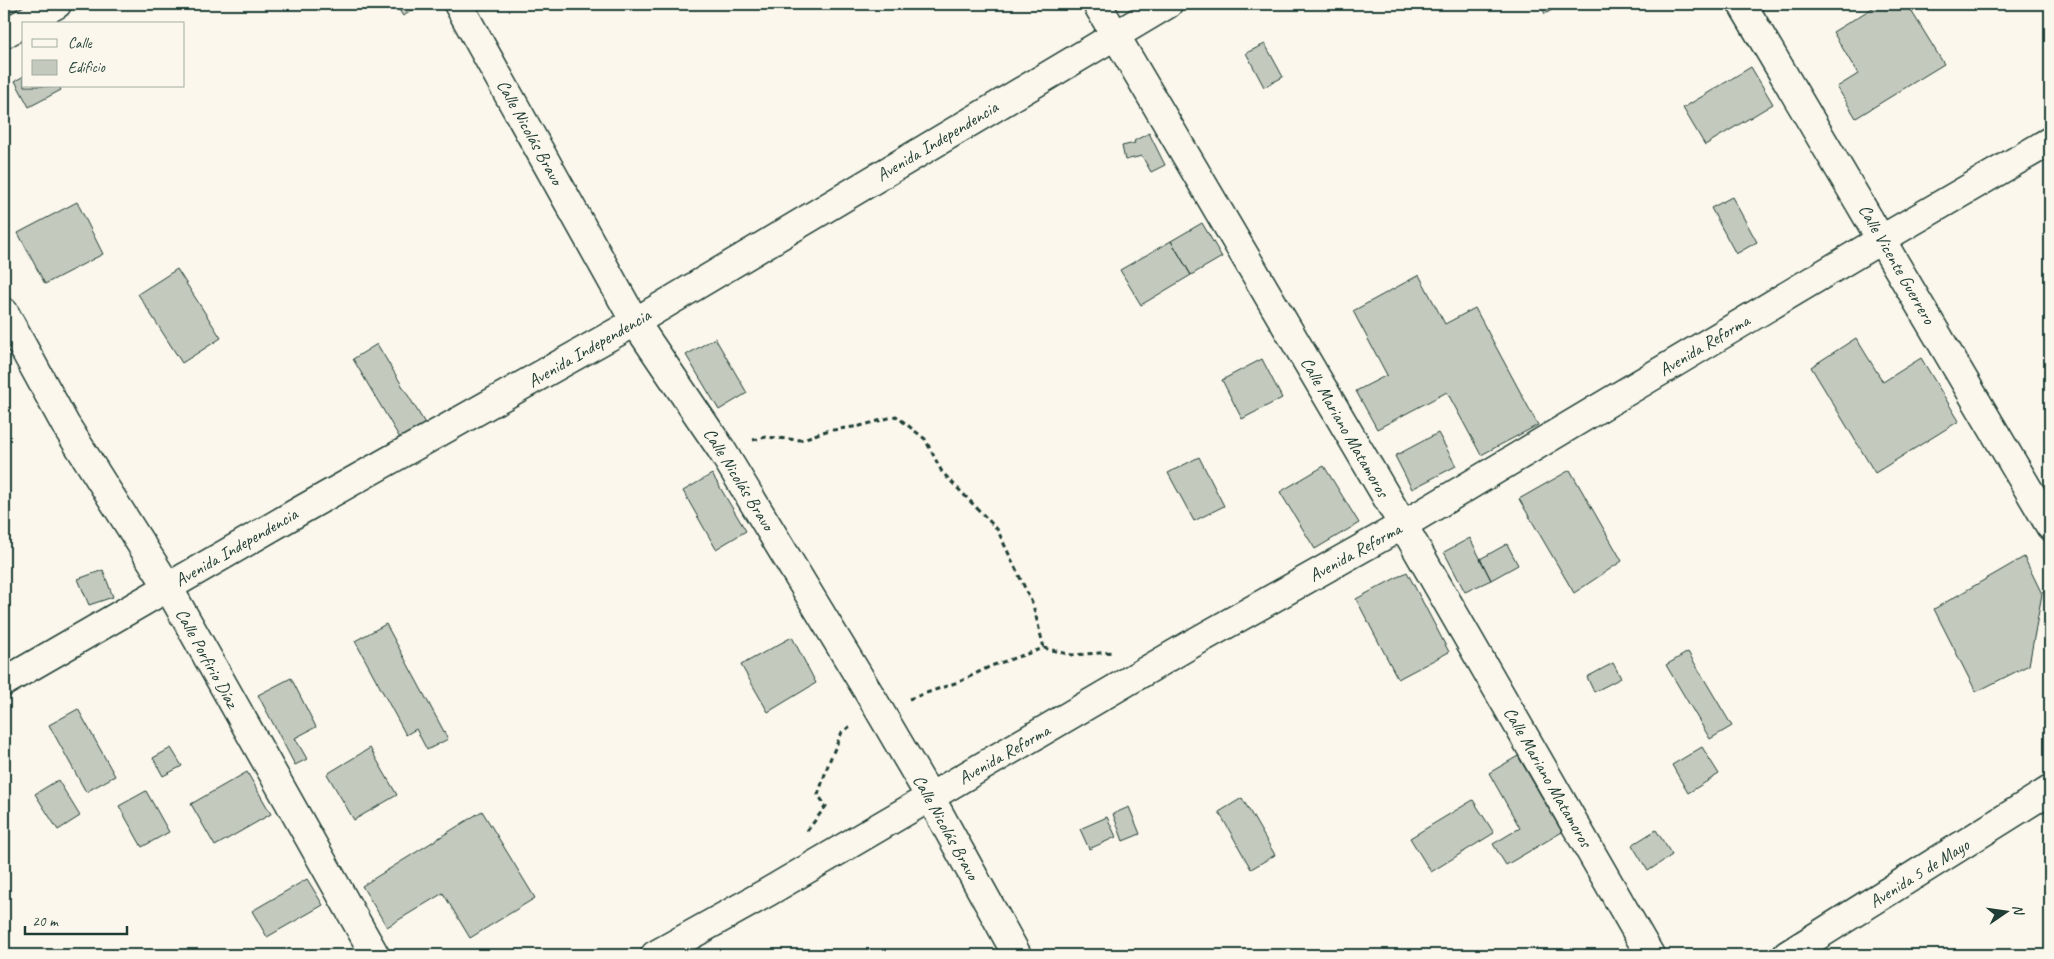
<svg xmlns="http://www.w3.org/2000/svg" width="2054" height="959" viewBox="0 0 2054 959" font-family="Caveat,sans-serif">
  <style>
    .building { fill: #c4c9be; stroke: #1f3d34 }
    .lines { fill: none; stroke-linecap: round; stroke-linejoin: round }
    .minor-casing { stroke: #1f3d34; stroke-width: 31 }
    .path { stroke: #1f3d34; stroke-width: 3; stroke-dasharray: 5 4; stroke-linecap: butt }
    .minor { stroke: #fbf7ec; stroke-width: 28 }
    .labels { text-anchor: middle; stroke-width: 4.5; stroke-linejoin: round; paint-order: stroke }
    .street-label { font-size: 18px; fill: #1f3d34; stroke: #fbf7ec }
  </style>
  <rect width="100%" height="100%" fill="#fbf7ec"/>
  <filter id="ink" filterUnits="userSpaceOnUse"><feTurbulence type="fractalNoise" baseFrequency=".02" numOctaves="2"/><feDisplacementMap in="SourceGraphic" scale="10" xChannelSelector="R" yChannelSelector="G"/><feConvolveMatrix kernelMatrix="1 2 1 2 8 2 1 2 1" color-interpolation-filters="sRGB"/></filter>
  <g filter="url(#ink)">
    <!-- building -->
    <path class="building" d="M4,4h11l4,6 -15,8z
      M395,4h29l-21,12z
      M1540,4h22l-17,10z
      M1879,4h28l37,60 -88,54 -19,-31 21,-13 -25,-42z
      M1265,44l18,33 -19,10 -18,-34z
      M1751,67l22,37 -68,41 -22,-37z
      M24,76v10h35l2,4 -32,17 -14,-26z
      M1149,133l16,32 -14,7 -9,-16 -17,4 -3,-14 13,-3 -1,-2z
      M1732,197l25,45 -21,12 -25,-46z
      M77,202l26,52 -58,30 -27,-51z
      M1202,223l20,34 -31,18 -20,-34z
      M1171,241l20,34 -50,30 -21,-35z
      M177,269l44,69 -39,25 -44,-69z
      M1419,275l26,49 30,-16 63,117 -57,30 -34,-63 -70,37 -21,-38 31,-16 -34,-64z
      M715,338l32,55 -28,17 -33,-55z
      M1856,338l27,44 38,-24 38,63 -84,52 -64,-106z
      M377,344l49,81 -25,15 -48,-81z
      M1262,359l20,39 -40,21 -20,-39z
      M1438,433l18,33 -44,23 -17,-33z
      M1199,457l25,49 -30,15 -26,-48z
      M1324,466l35,57 -44,26 -35,-57z
      M1570,470l52,91 -48,32 -55,-94z
      M712,474l34,57 -30,18 -33,-58z
      M1470,538l21,42 -26,12 -21,-40z
      M1507,544l11,21 -27,15 -11,-21z
      M2024,557l18,37 -13,71 -53,27 -42,-83z
      M103,570l10,27 -24,8 -11,-26z
      M1407,572l42,80 -51,27 -42,-80z
      M386,624l62,115 -21,11 -11,-21 -10,6 -51,-94z
      M792,637l24,46 -48,29 -27,-47z
      M1688,652l44,74 -22,13 -44,-74z
      M1613,663l8,15 -27,14 -7,-15z
      M291,678l25,49 -21,11 12,21 -12,6 -37,-70z
      M78,709l37,67 -29,16 -37,-67z
      M1702,747l17,27 -31,19 -16,-28z
      M171,748l11,18 -19,10 -10,-18z
      M370,748l27,47 -43,25 -27,-46z
      M1518,756l44,76 -56,33 -13,-21 27,-16 -31,-55z
      M247,772l24,42 -56,32 -24,-42z
      M58,780l22,36 -22,14 -23,-36z
      M146,791l23,41 -27,15 -23,-41z
      M1242,798l33,57 -24,14 -32,-57z
      M1473,800l21,33 -63,39 -21,-34z
      M1129,807l11,27 -17,7 -10,-27z
      M482,811l53,87 -65,40 -27,-45 -56,34 -25,-41z
      M1107,817l9,20 -27,12 -9,-20z
      M1656,830l16,25 -24,16 -16,-26z
      M307,879l16,26 -56,32 -15,-26z"/>
    <g class="lines">
      <!-- minor casing -->
      <g class="minor-casing">
        <path id="minor" d="M458,4l177,318 86,127 157,259 52,89 87,158
          M1097,4l306,521 247,430
          M1742,4l308,522
          M4,34l53,-30
          M4,312l61,112 103,163 207,368
          M4,682l299,-173 332,-187 533,-318
          M655,955l113,-63 420,-246 215,-121 479,-286 168,-98
          M1787,955l263,-165"/>
      </g>
      <!-- path -->
      <path class="path" d="M753,440l13,-3 34,3 26,-9 34,-5 36,-10 29,23 17,33 55,57 36,76 11,43
        M909,699l52,-18 30,-15 53,-18 28,7 41,-3
        M807,831l19,-25 -8,-11 11,-33 13,-30 10,-7"/>
      <!-- minor -->
      <use href="#minor" class="minor"/>
    </g>
  </g>
  <g class="labels">
    <!-- street labels -->
    <g class="street-label">
      <text transform="translate(530 132) rotate(61)" y="6">Calle Nicolás Bravo</text>
      <text transform="translate(937 141) rotate(-31)" y="6">Avenida Independencia</text>
      <text transform="translate(1897 264) rotate(60)" y="6">Calle Vicente Guerrero</text>
      <text transform="translate(1704 345) rotate(-31)" y="6">Avenida Reforma</text>
      <text transform="translate(589 348) rotate(-30)" y="6">Avenida Independencia</text>
      <text transform="translate(1345 427) rotate(60)" y="6">Calle Mariano Matamoros</text>
      <text transform="translate(739 479) rotate(58)" y="6">Calle Nicolás Bravo</text>
      <text transform="translate(236 547) rotate(-30)" y="6">Avenida Independencia</text>
      <text transform="translate(1355 552) rotate(-29)" y="6">Avenida Reforma</text>
      <text transform="translate(207 658) rotate(61)" y="6">Calle Porfirio Díaz</text>
      <text transform="translate(1004 754) rotate(-30)" y="6">Avenida Reforma</text>
      <text transform="translate(1548 777) rotate(60)" y="6">Calle Mariano Matamoros</text>
      <text transform="translate(946 827) rotate(61)" y="6">Calle Nicolás Bravo</text>
      <text transform="translate(1919 873) rotate(-32)" y="6">Avenida 5 de Mayo</text>
    </g>
  </g>
  <!-- margin -->
  <rect width="2054" height="959" fill="none" stroke="#fbf7ec" stroke-width="20"/>
  <rect x="10" y="10" width="2034" height="939" fill="none" stroke="#1f3d34" stroke-width="2" filter="url(#ink)"/>
  <!-- legend -->
  <rect x="22" y="22" width="162" height="65" fill="#fbf7ec" stroke="#a3ada2"/>
  <rect x="32" y="39" width="25" height="8" fill="#fbf7ec" stroke="#a3ada2"/>
  <text x="68" y="48" font-size="15" fill="#1f3d34">Calle</text>
  <rect x="32" y="60" width="25" height="15" fill="#c4c9be" stroke="#a3ada2"/>
  <text x="68" y="72" font-size="15" fill="#1f3d34">Edificio</text>
  <!-- north arrow -->
  <g transform="translate(2006 912) rotate(77)" stroke="#fbf7ec" stroke-width="4" paint-order="stroke">
  <path d="M0-4L9 19L0 12L-9 19Z" fill="#1f3d34"/>
  <text y="-8" font-size="14" font-weight="bold" text-anchor="middle" fill="#1f3d34">N</text>
  </g>
  <!-- scale -->
  <path d="M25 926v8h102v-8" fill="none" stroke="#1f3d34" stroke-width="2.5"/>
  <text x="32" y="926" font-size="15" fill="#1f3d34" stroke="#fbf7ec" stroke-width="4" paint-order="stroke">20 m</text>
</svg>
